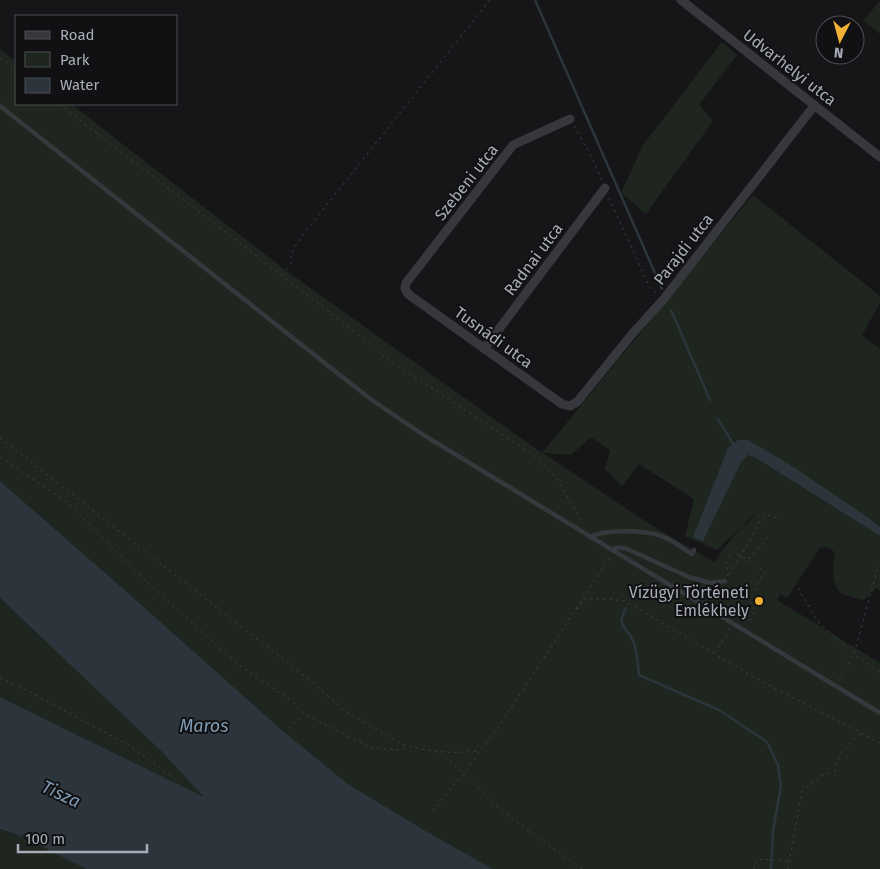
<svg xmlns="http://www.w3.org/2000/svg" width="880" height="869" viewBox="0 0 880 869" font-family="'Fira Sans',sans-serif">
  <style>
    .green { fill: #1e261f; fill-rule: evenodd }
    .water { fill: #2c353c }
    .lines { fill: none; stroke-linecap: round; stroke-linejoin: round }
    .stream { stroke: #2c353c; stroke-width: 2.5 }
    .path { stroke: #3d3f44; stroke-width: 1; stroke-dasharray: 2.5 4; stroke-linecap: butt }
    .service { stroke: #37383d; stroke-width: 4.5 }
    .minor { stroke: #37383d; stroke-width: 9 }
    .poi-dot { fill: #f2b134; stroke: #111113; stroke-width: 2 }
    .labels { text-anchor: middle; stroke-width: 4; stroke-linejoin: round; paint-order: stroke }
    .street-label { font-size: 16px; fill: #a8adb8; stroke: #111113 }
    .poi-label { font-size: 16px; fill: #a8adb8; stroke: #111113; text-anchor: end }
    .water-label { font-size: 18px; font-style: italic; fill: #7f9bb3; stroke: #111113 }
  </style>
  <rect width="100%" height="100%" fill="#161618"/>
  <!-- green -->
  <path class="green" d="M880,1v33l-17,-13z
    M722,42l15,13 -38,50 14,16 -67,93 -25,-21 22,-48z
    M0,49l16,13v42h55l217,168 254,181 211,-258 127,101v7l-18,32 18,14v178l-11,-9 -121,-77 -7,21 7,-7 8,3 124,78v55l-4,-3 -12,12c-7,-2 -15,-3 -21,-6 -13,-7 -10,-30 -8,-42l-9,-5 -7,2 -32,49 -7,-4 -3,6 103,63v206h-387l-69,-39 -76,-46 -65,-53 -156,-139 -127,-111zM591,437l19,13 -5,19 17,17 17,-22 55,35 -9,37 32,14 42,-40 -13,15 -2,-1 -5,6 1,1h-2l-18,22 1,1 -7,8 -69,-41 -102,-68 28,2z
    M0,598l162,154 44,46 -206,-101z
    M0,829l21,7 65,33h-86z"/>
  <!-- water -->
  <path class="water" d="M738,440h10l41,24 80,54 11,9v9l-124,-78 -8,-3 -7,7 -38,79 -10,-4 35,-89z
    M0,481l127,111 156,139 65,53 76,46 69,39h-407l-65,-33 -21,-7v-132l204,100 -42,-45 -162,-154z"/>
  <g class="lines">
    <!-- stream -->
    <path class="stream" d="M535,0l127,289
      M671,310l39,90
      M718,419l15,25
      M626,608c-11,19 2,19 8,35 3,10 4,21 5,32l82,36 46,31 11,23 3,21 -8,45 -2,38"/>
    <!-- path -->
    <path class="path" d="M0,58l16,12
      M59,104l304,234 18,17 153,100 23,24 26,44
      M574,126l15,26 13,28
      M609,198l41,90 7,6
      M282,275l9,-12v-8l4,-9 14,-19 181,-227
      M0,438l307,240 37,32 57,34c26,8 52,10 78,7
      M0,457l67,45 69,70 87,79 24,20 45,30 12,13 68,34 28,2 8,-3
      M749,559l19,-22
      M729,574l12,-18 20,-37 7,-4 11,4
      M728,576l-2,-16 8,-9 31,21 -10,16 1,4
      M728,588l24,15 3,9 -7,11
      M798,588l20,34 36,32 26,18
      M576,608l2,1 7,-10h25l15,2 134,79 121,63
      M715,653l15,-24
      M0,678l22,10 105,56 48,35
      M838,681l16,-27 24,-87 2,-1
      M289,728l14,-13
      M433,811l31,-38 -26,-21
      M582,869l-68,-49 -18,-14 -32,-33 33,-44 113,-172
      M754,869l3,-10 31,2
      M788,869l14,-78 19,-15 14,-5 5,-18 20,-19"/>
    <!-- service -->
    <path class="service" d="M0,106l336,266 36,28 50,34 458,279
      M590,537c16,-9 62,-7 78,2 8,4 16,10 24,15l2,-4
      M613,551l2,-3h10l64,29 21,6 15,-2"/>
    <!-- minor -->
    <path class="minor" d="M681,0l199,157
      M570,119l-57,26 -107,138 -1,5 3,6 154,110 8,2 7,-4 56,-69 30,-33 151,-194
      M484,349l121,-161"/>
  </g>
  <!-- markers -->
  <circle class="poi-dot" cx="759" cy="601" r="5"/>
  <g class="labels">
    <!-- street labels -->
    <g class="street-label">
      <text transform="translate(790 67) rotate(38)" y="6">Udvarhelyi utca</text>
      <text transform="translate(466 182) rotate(-52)" y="6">Szebeni utca</text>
      <text transform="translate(683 249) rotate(-52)" y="6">Parajdi utca</text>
      <text transform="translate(533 259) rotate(-53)" y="6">Radnai utca</text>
      <text transform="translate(494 337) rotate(36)" y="6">Tusnádi utca</text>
    </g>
    <!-- poi labels -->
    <g class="poi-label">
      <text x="749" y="598">Vízügyi Történeti<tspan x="749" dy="18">Emlékhely</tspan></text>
    </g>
    <!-- water labels -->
    <g class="water-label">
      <text x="204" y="732">Maros</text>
      <text transform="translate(61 794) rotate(25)" y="6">Tisza</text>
    </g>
  </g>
  <!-- legend -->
  <rect x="15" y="15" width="162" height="90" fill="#111113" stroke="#4d4f55"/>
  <rect x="25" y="31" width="25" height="8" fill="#37383d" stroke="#4d4f55"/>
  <text x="60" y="40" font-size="15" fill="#a8adb8">Road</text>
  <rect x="25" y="52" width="25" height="15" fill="#1e261f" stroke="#4d4f55"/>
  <text x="60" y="65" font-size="15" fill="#a8adb8">Park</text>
  <rect x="25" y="78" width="25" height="15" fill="#2c353c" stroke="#4d4f55"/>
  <text x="60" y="90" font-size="15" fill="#a8adb8">Water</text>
  <!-- north arrow -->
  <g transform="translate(840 40) rotate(186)"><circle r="24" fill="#111113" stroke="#4d4f55"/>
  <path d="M0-4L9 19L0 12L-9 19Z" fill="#f2b134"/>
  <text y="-8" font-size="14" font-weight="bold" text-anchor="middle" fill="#a8adb8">N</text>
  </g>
  <!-- scale -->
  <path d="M18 844v8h129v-8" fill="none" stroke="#a8adb8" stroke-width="2.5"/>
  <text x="25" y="844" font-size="15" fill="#a8adb8" stroke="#111113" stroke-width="4" paint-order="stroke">100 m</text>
</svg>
